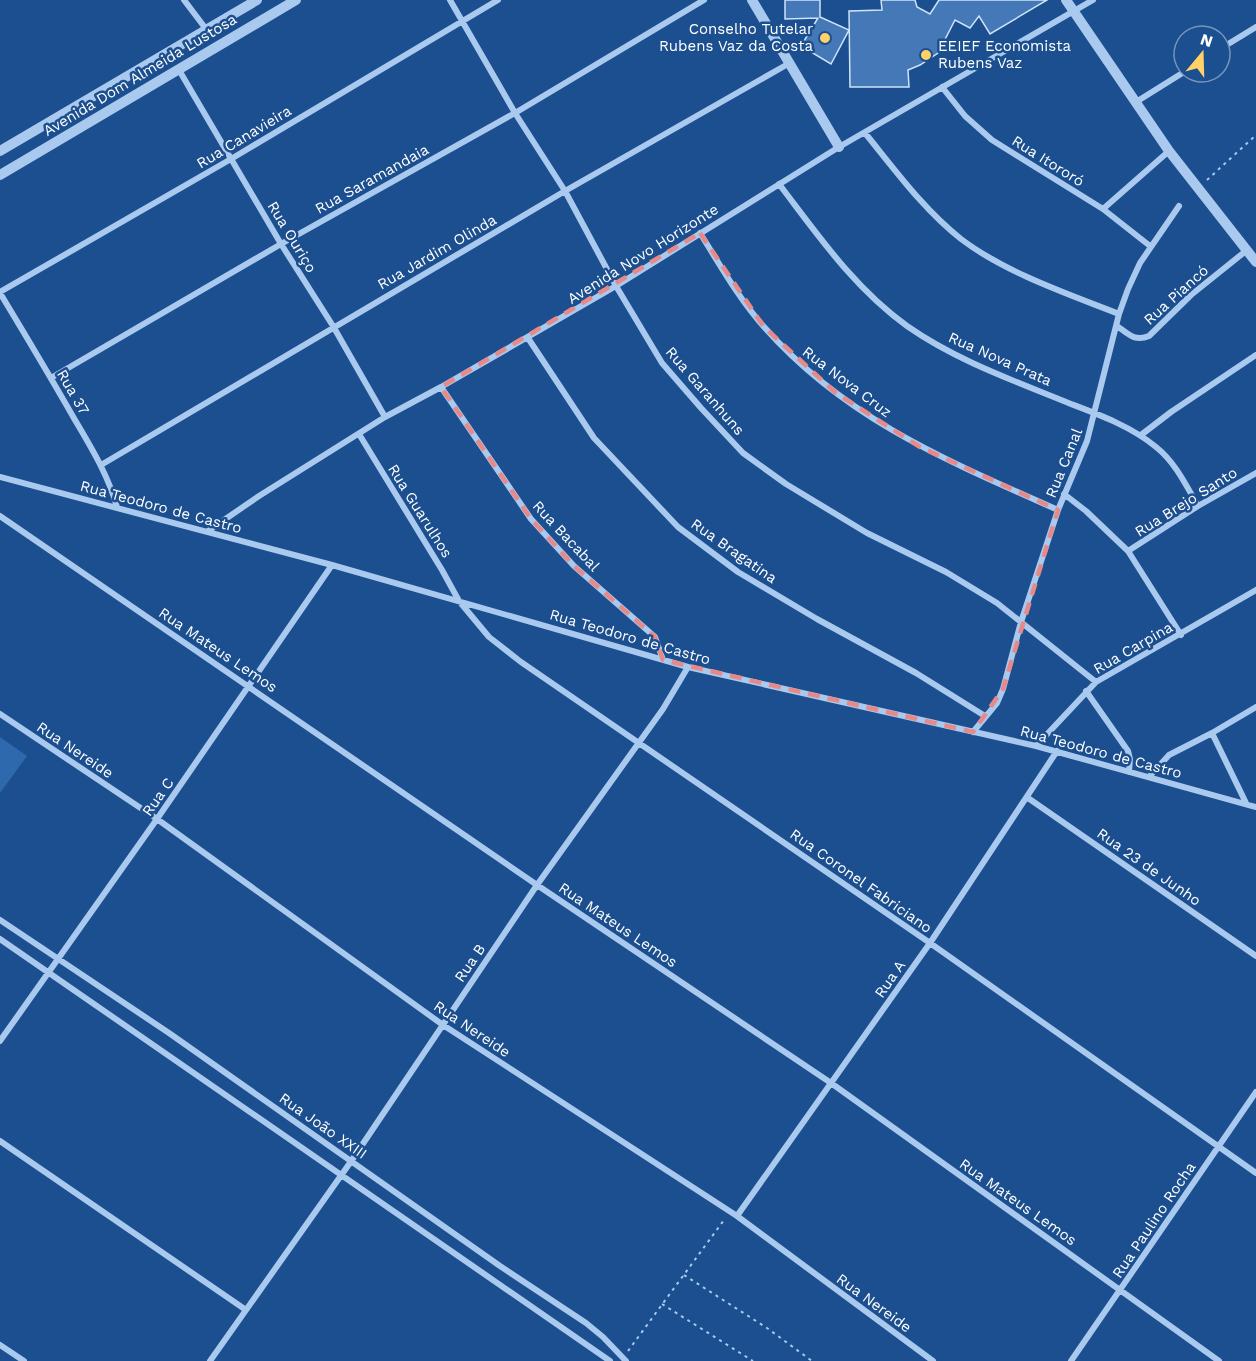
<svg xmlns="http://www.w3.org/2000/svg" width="1256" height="1361" viewBox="0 0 1256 1361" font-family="'Work Sans',sans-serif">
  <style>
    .green { fill: #2e69ad }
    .building { fill: #4478b7; stroke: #cfe3fa; stroke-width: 1.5 }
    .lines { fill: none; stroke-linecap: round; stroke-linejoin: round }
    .path { stroke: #a9c9ee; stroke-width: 2; stroke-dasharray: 3 4.5; stroke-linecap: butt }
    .minor { stroke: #a9c9ee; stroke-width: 6 }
    .tertiary { stroke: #a9c9ee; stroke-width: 10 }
    .marked { fill: none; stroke: #e88989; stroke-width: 4.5; stroke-dasharray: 12 8; stroke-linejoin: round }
    .poi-dot { fill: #ffd166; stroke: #1b4f8f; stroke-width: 2 }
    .labels { text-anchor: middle; stroke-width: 5; stroke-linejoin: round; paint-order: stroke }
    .poi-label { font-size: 15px; fill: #fff; stroke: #1b4f8f; text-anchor: end }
    .street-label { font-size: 15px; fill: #fff; stroke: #1b4f8f }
  </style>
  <rect width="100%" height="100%" fill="#1b4f8f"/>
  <!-- green -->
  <path class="green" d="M0,737l27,19 -27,37z"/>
  <!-- building -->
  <path class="building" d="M785,0h35v17l29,13 -18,34 -30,-18 17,-28 -33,1z
    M881,0h34l2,7 13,7 9,-14h108l-57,34 -11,-18 -9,12 -15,-8 -17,33 -18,12 -12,5 1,17h-59l-1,-76 33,-1z"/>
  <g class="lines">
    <!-- path -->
    <path class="path" d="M1207,180l49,-45
      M684,1275l83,53 45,33
      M662,1304l91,57
      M628,1351l96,-131"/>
    <!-- minor -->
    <path class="minor" d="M184,0l22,29
      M450,0l65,113 50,78 51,95 46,77 39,45 42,45 43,31 81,49 79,39 51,31 99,79
      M1220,49l36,-22
      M179,70l102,174 52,82 52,91
      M942,87l23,29 27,24 111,69 47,37
      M1136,102l48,-30
      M865,133c30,37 59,77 96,106 45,34 107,55 158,75
      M779,184c39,51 75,104 128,142 50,35 108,55 164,78 29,11 61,23 85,43 19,15 30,38 42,59
      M1103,209l66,-58
      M700,233c20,32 39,66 65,95 82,92 183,133 293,182
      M0,292l231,-133 267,-159
      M0,293c26,43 51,85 75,127 17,29 33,55 42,87
      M1117,326c11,8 18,16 32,10l42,-41 56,-45
      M528,338l66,100 84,89 60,45 79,47 99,54 69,43
      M51,378l230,-134 234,-131 189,-113
      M441,387l90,132 43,47 81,71 8,23
      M359,434l83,136 17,31 30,36 32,25 409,281 326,230
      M1141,435l30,-23 85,-57
      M101,465l464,-274 223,-127
      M0,477l332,88 356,102 348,79 220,61
      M1064,494l22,17 42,40 53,84
      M0,516l537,369 294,198 388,278
      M208,531l51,-35 126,-79 56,-30 175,-101 223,-139 254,-147
      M1128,551l70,-45 58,-33
      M1086,691l42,60 2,8 -1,13
      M0,714l157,105 286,206 294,191 196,145
      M973,732l24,-29 6,-14 18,-67 37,-112 29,-69 32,-127 9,-25 12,-26 39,-57
      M1212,733l34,70
      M1036,746l60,-64 160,-92
      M1149,777l20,-22 43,-22 44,-26
      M1028,798l228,158
      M0,920l169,113 331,233 86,57 17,14 23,24
      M0,939l610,422
      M0,1041l157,-222 175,-254
      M0,1141l246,169
      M737,1216l193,-273 127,-192
      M0,1345l24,16
      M210,1361l142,-201 185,-275 126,-176 25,-42
      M1071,1361l185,-269"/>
    <!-- tertiary -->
    <path class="tertiary" d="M752,0l87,147
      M1066,0l103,151 87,111
      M0,151l257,-151
      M0,175l296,-175"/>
  </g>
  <!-- marked area -->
  <path class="marked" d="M700,233l64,94 72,66 84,54 138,63 -55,179 -30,43 -310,-72 -8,-23 -81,-71 -43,-47 -90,-132z"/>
  <!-- markers -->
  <g class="poi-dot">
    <circle cx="825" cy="38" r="6"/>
    <circle cx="926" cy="55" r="6"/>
  </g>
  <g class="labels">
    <!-- poi labels -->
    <g class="poi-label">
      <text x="813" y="34">Conselho Tutelar<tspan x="813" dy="17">Rubens Vaz da Costa</tspan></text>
      <text x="938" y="51" text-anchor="start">EEIEF Economista<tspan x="938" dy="17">Rubens Vaz</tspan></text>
    </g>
    <!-- street labels -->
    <g class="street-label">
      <text transform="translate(140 75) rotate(-31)" y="5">Avenida Dom Almeida Lustosa</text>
      <text transform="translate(244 137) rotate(-31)" y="5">Rua Canavieira</text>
      <text transform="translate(1048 161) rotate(32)" y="5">Rua Itororó</text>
      <text transform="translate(372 179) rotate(-29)" y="5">Rua Saramandaia</text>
      <text transform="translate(292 237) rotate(59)" y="5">Rua Ouriço</text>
      <text transform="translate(437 252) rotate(-30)" y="5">Rua Jardim Olinda</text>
      <text transform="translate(643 254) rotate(-32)" y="5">Avenida Novo Horizonte</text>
      <text transform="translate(1176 295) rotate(-42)" y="5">Rua Piancó</text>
      <text transform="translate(1000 359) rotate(24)" y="5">Rua Nova Prata</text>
      <text transform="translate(847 382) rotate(37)" y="5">Rua Nova Cruz</text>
      <text transform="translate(705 391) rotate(49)" y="5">Rua Garanhuns</text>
      <text transform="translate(73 392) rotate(60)" y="5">Rua 37</text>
      <text transform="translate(1064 463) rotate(-68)" y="5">Rua Canal</text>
      <text transform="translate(1186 502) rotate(-32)" y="5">Rua Brejo Santo</text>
      <text transform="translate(161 507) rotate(15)" y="5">Rua Teodoro de Castro</text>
      <text transform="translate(420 511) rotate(58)" y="5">Rua Guarulhos</text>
      <text transform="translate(566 536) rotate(47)" y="5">Rua Bacabal</text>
      <text transform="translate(734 551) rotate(35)" y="5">Rua Bragatina</text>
      <text transform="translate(630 637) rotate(16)" y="5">Rua Teodoro de Castro</text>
      <text transform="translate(1133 648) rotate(-30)" y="5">Rua Carpina</text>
      <text transform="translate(218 650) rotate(34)" y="5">Rua Mateus Lemos</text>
      <text transform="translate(75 750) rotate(34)" y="5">Rua Nereide</text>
      <text transform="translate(1101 752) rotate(15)" y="5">Rua Teodoro de Castro</text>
      <text transform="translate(158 797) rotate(-55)" y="5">Rua C</text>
      <text transform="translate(1149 867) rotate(35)" y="5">Rua 23 de Junho</text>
      <text transform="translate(861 881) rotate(35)" y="5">Rua Coronel Fabriciano</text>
      <text transform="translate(618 925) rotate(34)" y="5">Rua Mateus Lemos</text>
      <text transform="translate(470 963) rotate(-56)" y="5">Rua B</text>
      <text transform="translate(890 979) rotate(-55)" y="5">Rua A</text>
      <text transform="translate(472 1029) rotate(34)" y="5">Rua Nereide</text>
      <text transform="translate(323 1126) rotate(35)" y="5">Rua João XXIII</text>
      <text transform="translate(1018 1202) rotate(35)" y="5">Rua Mateus Lemos</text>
      <text transform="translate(1154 1220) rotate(-56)" y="5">Rua Paulino Rocha</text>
      <text transform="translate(874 1303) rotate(36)" y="5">Rua Nereide</text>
    </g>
  </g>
  <!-- north arrow -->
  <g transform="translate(1202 54) rotate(19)"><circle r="28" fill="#1b4f8f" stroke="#7695bc" stroke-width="1.5"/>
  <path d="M0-4.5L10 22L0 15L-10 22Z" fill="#ffd166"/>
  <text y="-9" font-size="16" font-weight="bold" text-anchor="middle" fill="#ffffff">N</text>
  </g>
</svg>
